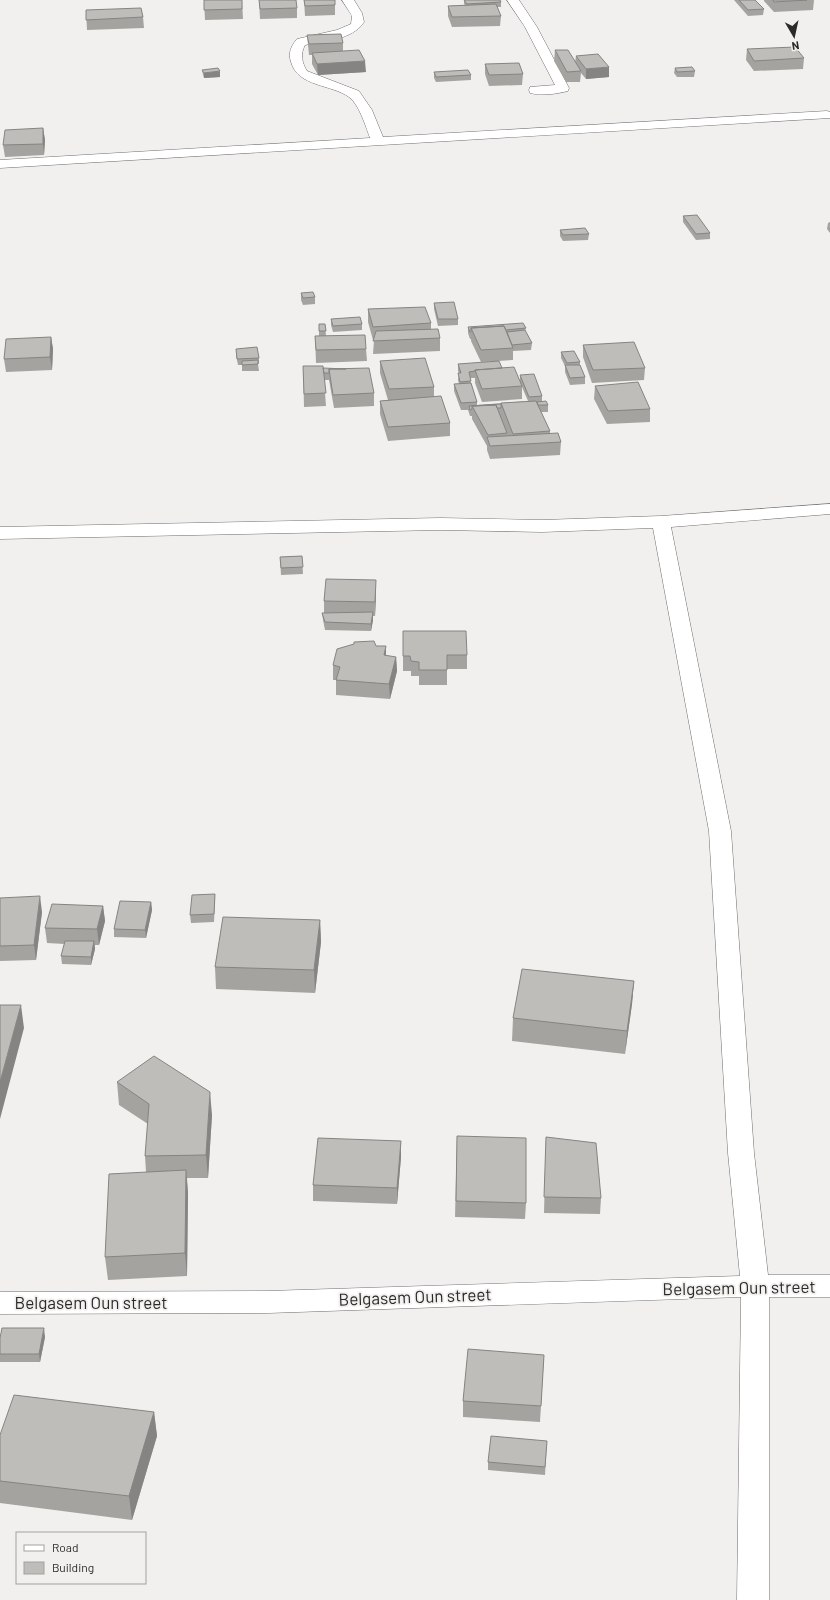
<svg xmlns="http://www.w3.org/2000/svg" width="830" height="1600" viewBox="0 0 830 1600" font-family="Barlow,sans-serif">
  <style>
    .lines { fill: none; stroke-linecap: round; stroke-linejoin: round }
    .minor-casing { stroke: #706e6c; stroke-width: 1 }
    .minor { fill: #fff; fill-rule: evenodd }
    .wall { fill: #a4a3a0; fill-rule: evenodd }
    .shaded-wall { fill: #868482 }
    .building { fill: #bfbdba; stroke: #868482 }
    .labels { text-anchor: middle; stroke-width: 3.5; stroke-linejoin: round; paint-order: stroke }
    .near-street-label { font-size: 17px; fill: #2b2a29; stroke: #f2f0ee }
  </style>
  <rect width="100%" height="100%" fill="#f2f0ee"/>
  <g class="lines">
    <!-- minor casing -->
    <g class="minor-casing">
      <path id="minor" d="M342,0h12l8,13 2,9c-12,18 -39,19 -59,23 -5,9 -3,18 2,26l52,20 13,19 11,27 444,-26 3,1v6l-830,50v-8l370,-22c-4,-11 -11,-34 -21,-41 -18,-13 -51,-10 -58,-35 -3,-9 0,-16 6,-23l40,-9 14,-6 1,-8z
        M507,0h12l18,27 32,61 -1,3c-12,3 -26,5 -38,2l-1,-3 1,-3 25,-2 -30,-58z
        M830,504v10l-159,13 60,304 23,322 14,122h62v22h-61v303h-32l4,-303 -473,16 -268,1v-22l268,-1 472,-15 -12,-123 -19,-322 -56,-303 -111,4 -102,-2 -440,9v-12l440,-9 102,2 119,-4z"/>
    </g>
    <!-- minor -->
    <use href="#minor" class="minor"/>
  </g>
  <!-- wall -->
  <path class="wall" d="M204,0h38l1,19 -38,1z
    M259,0l38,8v10l-37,1z
    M304,0l31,5v10l-30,1z
    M464,0h36l1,2v5h-4l4,9 -1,10 -48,1 -4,-11v-10l17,-1 -1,-1z
    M734,0h21l9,9 -1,6 -15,1z
    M764,0h50l-1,10 -39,2 -10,-11z
    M86,10l57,7 1,11 -57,2z
    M307,35l36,8v8l23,21 -48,3 -6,-11v-9h-3z
    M747,49l57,9 -1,11 -49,2 -8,-11z
    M555,50l20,12 1,-6 33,21 -23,2 -5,-6 -1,9h-14l-12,-21z
    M485,64l38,10 -1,11 -33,1 -4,-12z
    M675,68l20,3 -1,6h-17l-3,-4z
    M202,70l18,7 -16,1 -1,-3z
    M434,72l37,3v5l-35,2 -2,-4z
    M43,128l2,12 -1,15 -39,2 -2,-12z
    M683,216l27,17v6l-14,1 -13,-18z
    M830,222v11l-3,-4 1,-6z
    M560,230l29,4 -1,6 -25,1 -3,-5z
    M301,293l14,4v7l-12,1 -2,-5z
    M434,303l24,16v6l-20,1 -4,-17z
    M368,309l63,14v6l9,9v13l-67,3 1,-14h-1l-5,-18z
    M331,319l31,5v6l-29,2 -2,-7z
    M319,324h6l1,12 40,13 1,12 -51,2 -1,-27h4z
    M468,327l58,1 -1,3 7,12 -1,7 -18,1v9l-32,2 -10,-21v-2h-1l-2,-6z
    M51,337l2,12 -1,21 -46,2 -2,-13z
    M583,345l62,23 -1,12 -52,3 -9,-26z
    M236,349l23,9v6h-1l1,7h-17v-6h-4l-2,-10z
    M561,352l19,10v3l5,12v7l-15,1 -5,-13v-6l-4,-8z
    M380,361l54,26v10l16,26v13l-62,5 -8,-27v-13l8,-1 -8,-27z
    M458,364l44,4 18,13v-6l22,21v5l6,4v7h-7l9,19v2l11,9 -1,13 -70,4 -3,-9v-4l-15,-27v-3h-2l-2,-6h-7l-7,-19v-7h5l-1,-4 1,-7 -1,-2zM470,378h5v5l7,19 40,-3v-12l6,14 -51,4v-3l-6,-19z
    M303,366l20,2 51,25v13l-40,2 -5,-28h-5l2,26 -22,1z
    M595,386l55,23v13l-43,2 -13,-25z
    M302,556l1,18 -22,1 -1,-18z
    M376,594l-1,22h-2v4l-2,11 -46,-1 -2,-10 -1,-7h2v-12z
    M403,631l64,24v14h-20v16h-28v-9h-8v-5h-8z
    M376,646h10v10l10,1 1,14 -7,28 -54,-4v-15h-3v-15z
    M215,894v8l-1,20 -23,1 -1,-8z
    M0,898l42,14 -6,48 -36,1z
    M151,902l1,8 -6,28 -32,-1v-8z
    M103,906l2,15 -6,24h-4v4l-4,16 -29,-1 -1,-8 4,-12 -18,-1 -2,-15z
    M320,920l1,22 -6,51 -99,-4 -1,-22z
    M634,981l-2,23 -7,50 -113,-13 1,-23z
    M117,1082l95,33 -4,63h-21l1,15 -1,83 -79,4 -3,-23 41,-85 -1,-16 3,-32 -29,-19z
    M457,1136l69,67 -1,16 -70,-2z
    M546,1137l55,61 -1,16 -56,-1z
    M401,1141v16l-4,47 -84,-3v-16z
    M45,1337l-5,25h-40v-24z
    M544,1355l-4,67 -77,-5v-16z
    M154,1412l3,24 -25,84 -132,-17v-68z
    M547,1441l-2,34 -57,-5v-8z"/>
  <!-- shaded-wall -->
  <path class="shaded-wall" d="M365,61l1,11 -48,3 -1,-11z
    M609,67v10l-23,2v-10z
    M220,71v6l-16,1v-5z
    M43,128l2,12 -1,15 -1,-11z
    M51,337l2,12 -1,21 -2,-13z
    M376,580v14l-1,22v-14z
    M373,612v8l-2,11v-7z
    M386,646v14l-2,-5z
    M396,657l1,14 -7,28 -1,-15z
    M40,896l2,16 -6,48 -2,-15z
    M151,902l1,8 -6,28 -1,-8z
    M103,906l2,15 -6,24 -2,-16z
    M320,920l1,22 -6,51 -1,-23z
    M94,941l1,8 -4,16v-8z
    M634,981l-2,23 -7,50 2,-23z
    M21,1005l3,23 -24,91v-37z
    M210,1092l2,23 -4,63 -2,-23z
    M401,1141v16l-4,47v-16z
    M186,1170l2,23 -1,83 -2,-23z
    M44,1328l1,9 -5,25 -1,-8z
    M154,1412l3,24 -25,84 -3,-24z"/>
  <!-- building -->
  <path class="building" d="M204,0h38v9l-38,1z
    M259,0h37l1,8 -37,1z
    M304,0h31v5l-30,1z
    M464,0h36l1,2 -34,2z
    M739,0h16l9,9 -16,1z
    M773,0h34l-33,2z
    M496,4l5,12 -49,1 -4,-11z
    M141,8l2,9 -57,3v-10z
    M341,34l2,9 -34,1 -2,-9z
    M795,47l9,11 -50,3 -7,-12z
    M359,50l6,11 -48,3 -5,-11z
    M555,50h13l13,21 -14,1z
    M598,54l11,13 -23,2 -10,-13z
    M519,63l4,11 -34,1 -4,-11z
    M692,67l3,4 -18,1 -2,-4z
    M218,68l2,3 -16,2 -2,-3z
    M468,70l3,5 -35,2 -2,-5z
    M43,128v16l-40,1 2,-15z
    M697,215l13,18 -14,1 -13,-18z
    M585,228l4,6 -26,1 -3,-5z
    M313,292l2,5 -12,1 -2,-5z
    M454,302l4,17h-20l-4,-16z
    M425,307l6,16 -58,4 -5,-18z
    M360,317l2,7 -29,2 -2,-7z
    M523,323l3,5 -20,2 -2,-4 -33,2v4h-1l-2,-5z
    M319,324h6l1,7h-7z
    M504,326l9,22 -32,2 -10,-22z
    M438,329l2,9 -67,3 3,-10z
    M525,330l7,13 -20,2 -5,-13z
    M365,335l1,14 -50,1 -1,-14z
    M51,337l-1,20 -46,2 2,-20z
    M634,342l11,26 -52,2 -10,-25z
    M257,347l2,11 -22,1 -1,-10z
    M574,351l6,11 -13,1 -6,-11z
    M425,358l9,29 -45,2 -9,-28z
    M258,360v4l-16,1v-4z
    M499,361l3,7 -27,2v1l-6,1 2,9 -11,1 -2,-9h3l-3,-9z
    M565,365h15l5,12 -15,1z
    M303,366h20l3,27 -22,1z
    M514,367l8,19 -40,3 -7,-19z
    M323,368l23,1h-17v4h-5z
    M369,368l5,25 -41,2 -4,-26z
    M534,374l8,22 -13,1 -9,-22z
    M638,382l12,27 -42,2 -13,-25z
    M471,383l6,19 -16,1 -7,-19z
    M441,396l9,27 -62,4 -8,-26z
    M536,401l14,30 -37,3 -12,-31z
    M546,401l2,4h-10l-1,-3z
    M501,404v4h-4l-1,-3 -24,1v3l-2,1 -1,-4z
    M496,405l11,28 -19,2 -16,-29z
    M558,433l3,9 -71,4 -3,-9z
    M302,556l1,11 -22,1 -1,-11z
    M326,579l50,1 -1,22 -51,-1z
    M373,612l-2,12 -46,-2 -3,-9z
    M403,631h63l1,24h-20v15h-28v-8l-8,-1 -1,-5h-7z
    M374,641l2,5h10l-2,9 12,2 -7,27 -53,-4 4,-13 -7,-2 4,-16 17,-5v-2z
    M215,894l-1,20 -24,1 2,-20z
    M40,896l-6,49 -34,1v-48z
    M120,901l31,1 -6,28 -31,-1z
    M52,904l51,2 -6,23 -52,-1z
    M223,917l97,3 -6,50 -99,-3z
    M65,941h29l-3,16 -30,-1z
    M522,969l112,12 -7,50 -114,-13z
    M0,1005h21l-21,77z
    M154,1056l56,36 -4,63 -61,1 4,-52 -32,-22z
    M457,1136l69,2v65l-70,-2z
    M546,1137l50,6 5,55 -57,-1z
    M318,1138l83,3 -4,47 -84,-3z
    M186,1170l-1,83 -80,4 4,-83z
    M2,1328h42l-5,26h-39v-16z
    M468,1349l76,6 -3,51 -78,-5z
    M14,1395l140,17 -25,84 -129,-15v-46z
    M491,1436l56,5 -2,26 -57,-5z"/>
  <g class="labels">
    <!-- near-street labels -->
    <g class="near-street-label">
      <text transform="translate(739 1288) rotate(-1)" y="6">Belgasem Oun street</text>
      <text transform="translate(415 1297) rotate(-2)" y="6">Belgasem Oun street</text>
      <text x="91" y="1309">Belgasem Oun street</text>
    </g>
  </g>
  <!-- legend -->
  <rect x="16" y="1532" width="130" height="52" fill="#f2f0ee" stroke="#a2a19f"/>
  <rect x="24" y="1545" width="20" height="6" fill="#ffffff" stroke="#a2a19f"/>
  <text x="52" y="1552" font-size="12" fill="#2b2a29">Road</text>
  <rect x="24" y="1562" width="20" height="12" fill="#bfbdba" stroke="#a2a19f"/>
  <text x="52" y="1572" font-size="12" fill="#2b2a29">Building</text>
  <!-- north arrow -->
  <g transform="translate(794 36) rotate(171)" stroke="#f2f0ee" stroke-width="3" paint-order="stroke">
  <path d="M0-3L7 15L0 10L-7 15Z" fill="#2b2a29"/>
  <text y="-6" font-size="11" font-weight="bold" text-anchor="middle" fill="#2b2a29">N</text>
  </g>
</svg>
